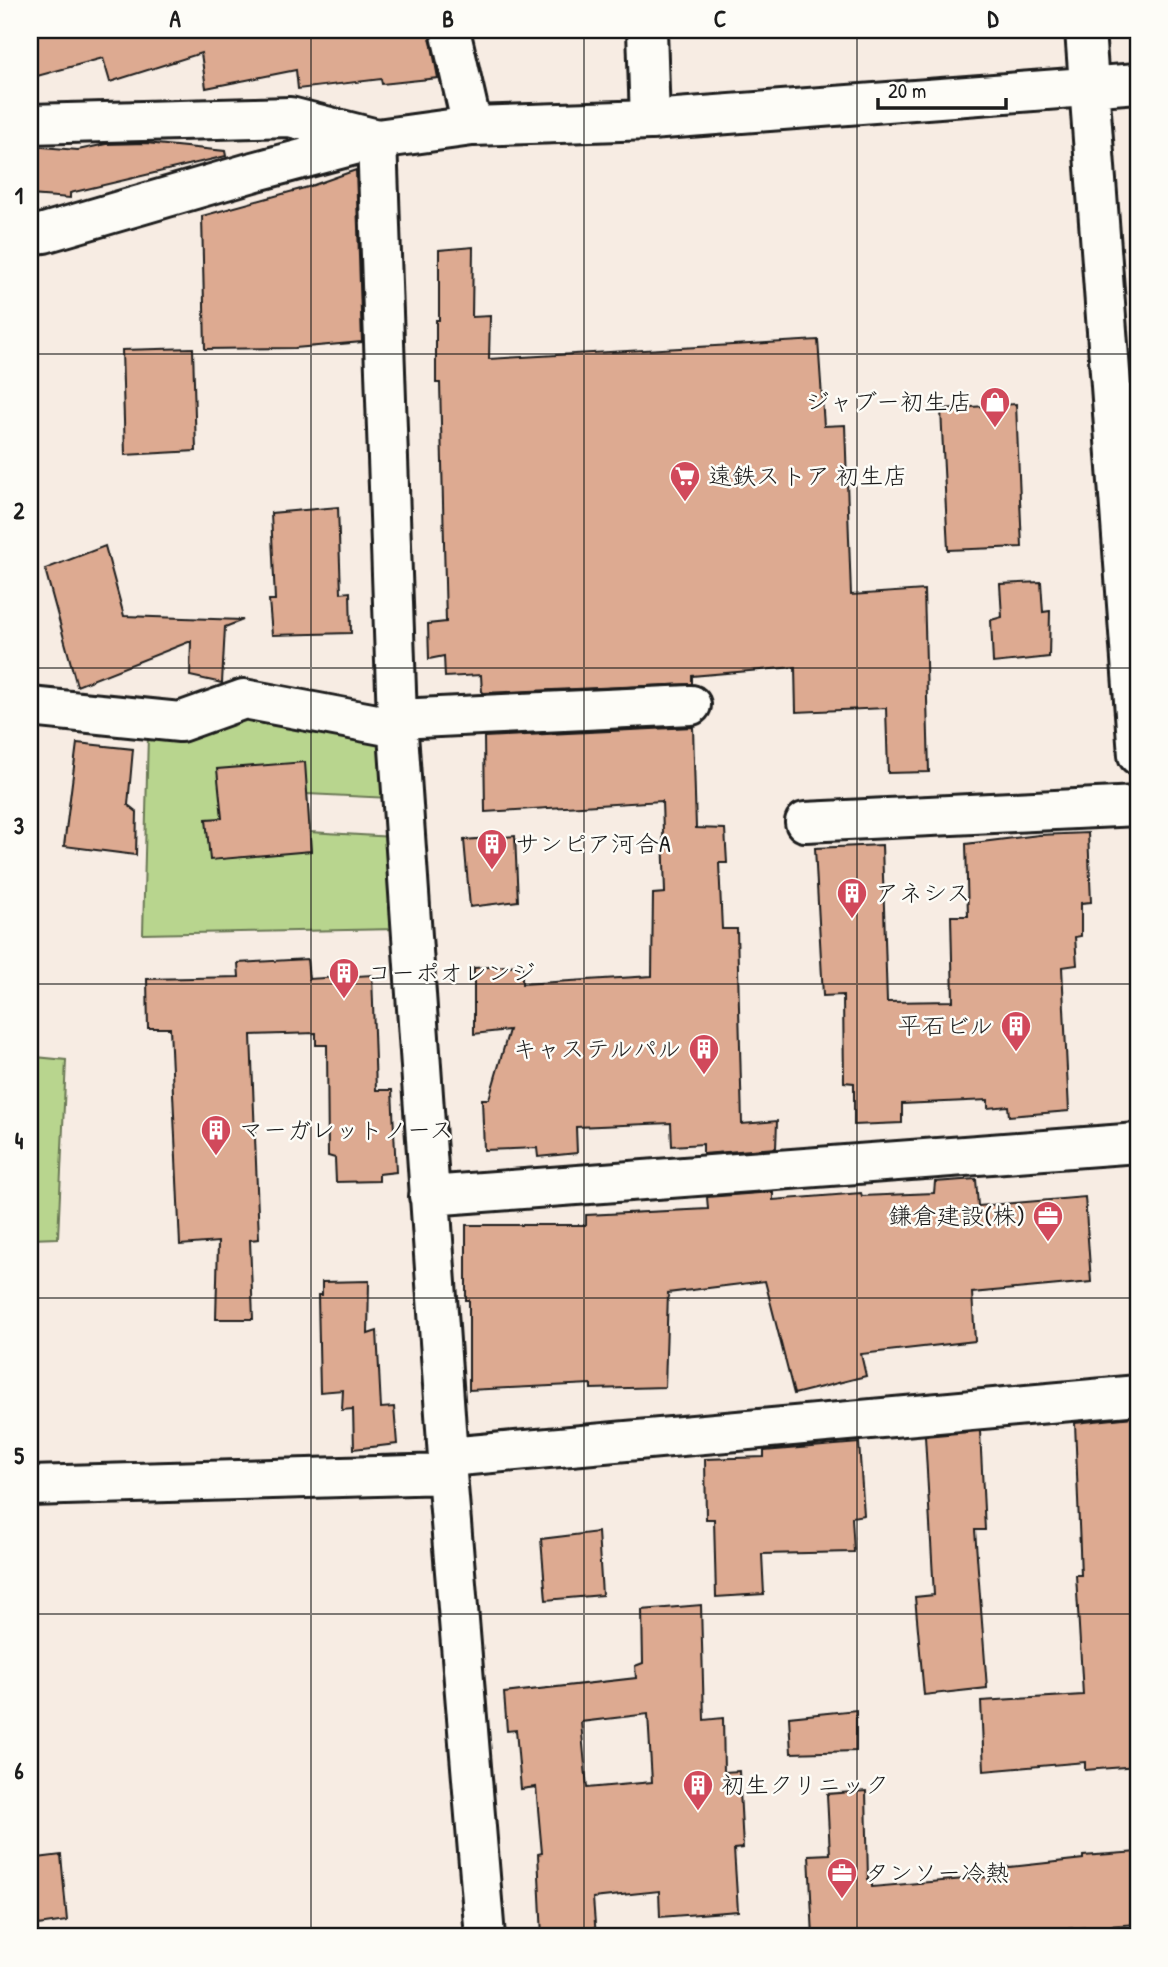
<svg xmlns="http://www.w3.org/2000/svg" width="1168" height="1967" viewBox="0 0 1168 1967" font-family="'Patrick Hand','Klee One',sans-serif">
  <style>
    .green { fill: #b8d58e; stroke: #6a7855; stroke-width: 2 }
    .building { fill: #ddaa91; stroke: #1c1c1c; stroke-width: 2; fill-rule: evenodd }
    .lines { fill: none; stroke-linecap: round; stroke-linejoin: round }
    .minor-casing { stroke: #1c1c1c; stroke-width: 44 }
    .tertiary-casing { stroke: #1c1c1c; stroke-width: 44 }
    .minor { stroke: #fdfcf7; stroke-width: 38 }
    .tertiary { stroke: #fdfcf7; stroke-width: 38 }
    .grid { fill: none; stroke: #1c1c1c; stroke-width: 2; stroke-opacity: 0.55 }
    .labels { text-anchor: middle; stroke-width: 5; stroke-linejoin: round; paint-order: stroke }
    .poi-label { font-size: 24px; fill: #1c1c1c; stroke: #fdfcf7; text-anchor: start }
    .neatline { fill: none; stroke: #1c1c1c; stroke-width: 2.5 }
    .grid-label { font-size: 23px; text-anchor: middle; font-weight: bold; fill: #1c1c1c }
  </style>
  <rect width="100%" height="100%" fill="#f7ece3"/>
  <filter id="ink" filterUnits="userSpaceOnUse"><feTurbulence type="fractalNoise" baseFrequency=".0143" numOctaves="2"/><feDisplacementMap in="SourceGraphic" scale="14" xChannelSelector="R" yChannelSelector="G"/><feConvolveMatrix kernelMatrix="1 2 1 2 8 2 1 2 1" color-interpolation-filters="sRGB"/></filter>
  <g filter="url(#ink)">
    <!-- green -->
    <path class="green" d="M244,713l141,28 5,57 -83,-4 3,38 83,5 4,92 -254,5 5,-200z
      M30,770l6,287 30,3 -8,178 -28,1z"/>
    <!-- building -->
    <path class="building" d="M30,30h399l9,48 -56,6 -1,-5 -83,10 -2,-19 -90,18 -5,-35 -91,29 -7,-24 -73,20z
      M146,143l79,8 1,5 -156,37v5l-40,-3v-49l48,4 28,-6z
      M356,170l6,172 -67,6 -90,1 -3,-133 106,-29z
      M473,247l-1,70 18,-1 -1,43 329,-19 6,86 21,-1 6,170 73,-5 5,182 -41,1 -2,-65 -90,4 -1,-45 -103,9v8l-208,9 -2,-1 -1,-17 -36,2 -1,-21 -15,3 -1,-35 18,-2 -6,-239h-4v-63h3v-70z
      M193,348l3,103 -71,4 -3,-105z
      M1016,404l6,143 -74,3 -7,-141z
      M338,507l3,86 9,-1 1,41 -79,2 -3,-35h6l-4,-87z
      M105,546l19,70 119,4 -18,7 -3,56 -32,-7 1,-35 -114,45 -32,-117z
      M1041,582l2,30 7,-1 -1,46 -56,6 -2,-43 11,-3 -2,-33z
      M693,727l3,101 29,1 2,34h-8l3,66h15l5,195 35,-3 -1,27 -73,6v-10l-31,2 -1,-23 -95,4 1,26 -39,4 -1,-9 -53,2 -2,-51h7l20,-69 -35,4v-66l48,-3v19l130,-8 1,-82 12,-1 -3,-92 -177,11 -1,-75z
      M77,743l56,6 -5,56 9,7 -1,43 -72,-9z
      M305,762l6,89 -101,9 -4,-41 16,-1 -5,-49z
      M1088,833l3,69 -10,1v33l-6,1 2,28 -15,2 7,144 -60,5 -1,-10 -20,2v-8l-86,4v19l-48,2v-42l-10,-1 -1,-87 -20,1 -8,-148 67,-3 5,157 66,-1 -2,-85h17l-2,-72 73,-9z
      M515,836l3,65 -48,6 -6,-67z
      M307,959l2,20 63,-4 4,115h16l4,82 -17,2v7l-43,1 -1,-24 -7,-2 -1,-111h-11v-12l-65,2 8,204 -9,1 3,79h-37l2,-77 -38,3 -10,-217h-22l-1,-49 92,-2 -1,-14z
      M976,1179l2,27 107,-9 6,85 -119,11 3,48 -114,13 5,22 -72,18 -29,-113 -97,12 -3,94 -74,2v-5l-122,6v-90h-3v-75h120v-10l122,-6 -1,-12 66,-5v8l88,-7 1,3 72,-3 1,-11z
      M369,1281l-1,53 9,-3 4,77 13,-1 3,37 -43,5 -1,-40 -11,1 1,-20 -23,2 -2,-97h4v-13z
      M1133,1417l5,87v262l-53,4v-8l-101,9 -3,-70 102,-6 -7,-120h5l-6,-152z
      M980,1431l5,99h-10l12,158 -63,7 -9,-98 19,-2 -9,-159z
      M859,1443l5,72 -12,2 2,35 -92,2 2,40 -48,3 -2,-78h-8l-1,-60 59,-2v-6z
      M598,1532l4,63 -56,5 -5,-61z
      M701,1605l3,115 19,-2 1,54 15,-1 4,77 -9,1 4,62 -78,6 -1,-26 -66,7 3,39h-54l-4,-83 4,-1 -6,-66 -15,2 -5,-59 -9,1 -3,-38 132,-15 -1,-12 8,-3 -1,-53zM648,1714l4,68 -65,6 -6,-66z
      M856,1710v41l-65,2 -2,-36z
      M866,1791l2,89h4v7l128,-11v-8l83,-9v-3l55,-4v72l-72,5 1,8h-254l-4,-82 21,-1 -3,-60z
      M61,1855l6,66 -37,5v-67z"/>
    <g class="lines">
      <!-- minor casing -->
      <g class="minor-casing">
        <path id="minor" d="M450,30l22,96
          M647,30l3,90
          M30,124l260,-7 87,22 20,580 51,738 -1,17 38,463
          M30,707l150,15 64,-23 154,29
          M397,719l294,-14
          M805,822l333,-16
          M429,1196l709,-53
          M448,1457l690,-62
          M30,1486l417,-12"/>
      </g>
      <!-- tertiary casing -->
      <g class="tertiary-casing">
        <path id="tertiary" d="M1085,30l53,725
          M30,235l14,-2 209,-61 124,-33 95,-13 178,-6 488,-37"/>
      </g>
      <!-- minor -->
      <use href="#minor" class="minor"/>
      <!-- tertiary -->
      <use href="#tertiary" class="tertiary"/>
    </g>
  </g>
  <!-- grid -->
  <path class="grid" d="M311,30v1907M584,30v1907M857,30v1907M30,354h1108M30,668h1108M30,984h1108M30,1298h1108M30,1614h1108"/>
  <!-- icons -->
  <defs>
    <g id="shop-pin" transform="scale(1.575)"><path d="M0 17L-7.5 6A9.5 9.5 0 1 1 7.5 6Z" fill="#d1495b" stroke="#fdfcf7"/><path d="M-5-2.5h2.3a2.7 3.5 0 0 1 5.4 0H5L5.5 6h-11ZM-1.5-2.5h3a1.5 2.3 0 0 0-3 0Z" fill="#fff"/></g>
    <g id="supermarket-pin" transform="scale(1.575)"><path d="M0 17L-7.5 6A9.5 9.5 0 1 1 7.5 6Z" fill="#d1495b" stroke="#fdfcf7"/><path d="M-6-5.5h2.5l.6 2H6L4.5 2H-2.5L-4.4-4H-6ZM-1.5 3.2a1.3 1.3 0 1 0 .1 0ZM3 3.2a1.3 1.3 0 1 0 .1 0Z" fill="#fff"/></g>
    <g id="building-pin" transform="scale(1.575)"><path d="M0 17L-7.5 6A9.5 9.5 0 1 1 7.5 6Z" fill="#d1495b" stroke="#fdfcf7"/><path d="M-4-6H4V6H1V3H-1V6H-4ZM-2.5-4.3h1.7v1.8h-1.7ZM.8-4.3h1.7v1.8H.8ZM-2.5-1h1.7V.8h-1.7ZM.8-1h1.7V.8H.8Z" fill="#fff"/></g>
    <g id="office-pin" transform="scale(1.575)"><path d="M0 17L-7.5 6A9.5 9.5 0 1 1 7.5 6Z" fill="#d1495b" stroke="#fdfcf7"/><path d="M-6-3h4V-5.5h4V-3h4V5H-6ZM-1-4.5V-3h2v-1.5ZM-6 0V1H6V0Z" fill="#fff"/></g>
  </defs>
  <g fill-rule="evenodd">
    <use href="#shop-pin" x="995" y="402"/>
    <use href="#supermarket-pin" x="685" y="476"/>
    <use href="#building-pin" x="492" y="844"/>
    <use href="#building-pin" x="852" y="893"/>
    <use href="#building-pin" x="344" y="973"/>
    <use href="#building-pin" x="1016" y="1026"/>
    <use href="#building-pin" x="704" y="1049"/>
    <use href="#building-pin" x="216" y="1130"/>
    <use href="#office-pin" x="1048" y="1216"/>
    <use href="#building-pin" x="698" y="1785"/>
    <use href="#office-pin" x="842" y="1873"/>
  </g>
  <g class="labels">
    <!-- poi labels -->
    <g class="poi-label">
      <text x="972" y="410" text-anchor="end">ジャブー初生店</text>
      <text x="708" y="484">遠鉄ストア 初生店</text>
      <text x="515" y="852">サンピア河合A</text>
      <text x="875" y="901">アネシス</text>
      <text x="367" y="981">コーポオレンジ</text>
      <text x="993" y="1034" text-anchor="end">平石ビル</text>
      <text x="681" y="1057" text-anchor="end">キャステルパル</text>
      <text x="239" y="1138">マーガレットノース</text>
      <text x="1025" y="1224" text-anchor="end">鎌倉建設(株)</text>
      <text x="721" y="1793">初生クリニック</text>
      <text x="865" y="1881">タンソー冷熱</text>
    </g>
  </g>
  <!-- margin -->
  <rect width="1168" height="1967" fill="none" stroke="#fdfcf7" stroke-width="77"/>
  <!-- scale -->
  <path d="M878 98v10h128v-10" fill="none" stroke="#1c1c1c" stroke-width="3.5"/>
  <text x="888" y="98" font-size="21" fill="#1c1c1c" stroke="#fdfcf7" stroke-width="5" paint-order="stroke">20 m</text>
  <rect x="38" y="38" width="1092" height="1890" class="neatline"/>
  <g class="grid-label">
    <text x="175" y="27">A</text>
    <text x="448" y="27">B</text>
    <text x="720" y="27">C</text>
    <text x="993" y="27">D</text>
    <text x="19" y="204">1</text>
    <text x="19" y="519">2</text>
    <text x="19" y="834">3</text>
    <text x="19" y="1149">4</text>
    <text x="19" y="1464">5</text>
    <text x="19" y="1779">6</text>
  </g>
</svg>
